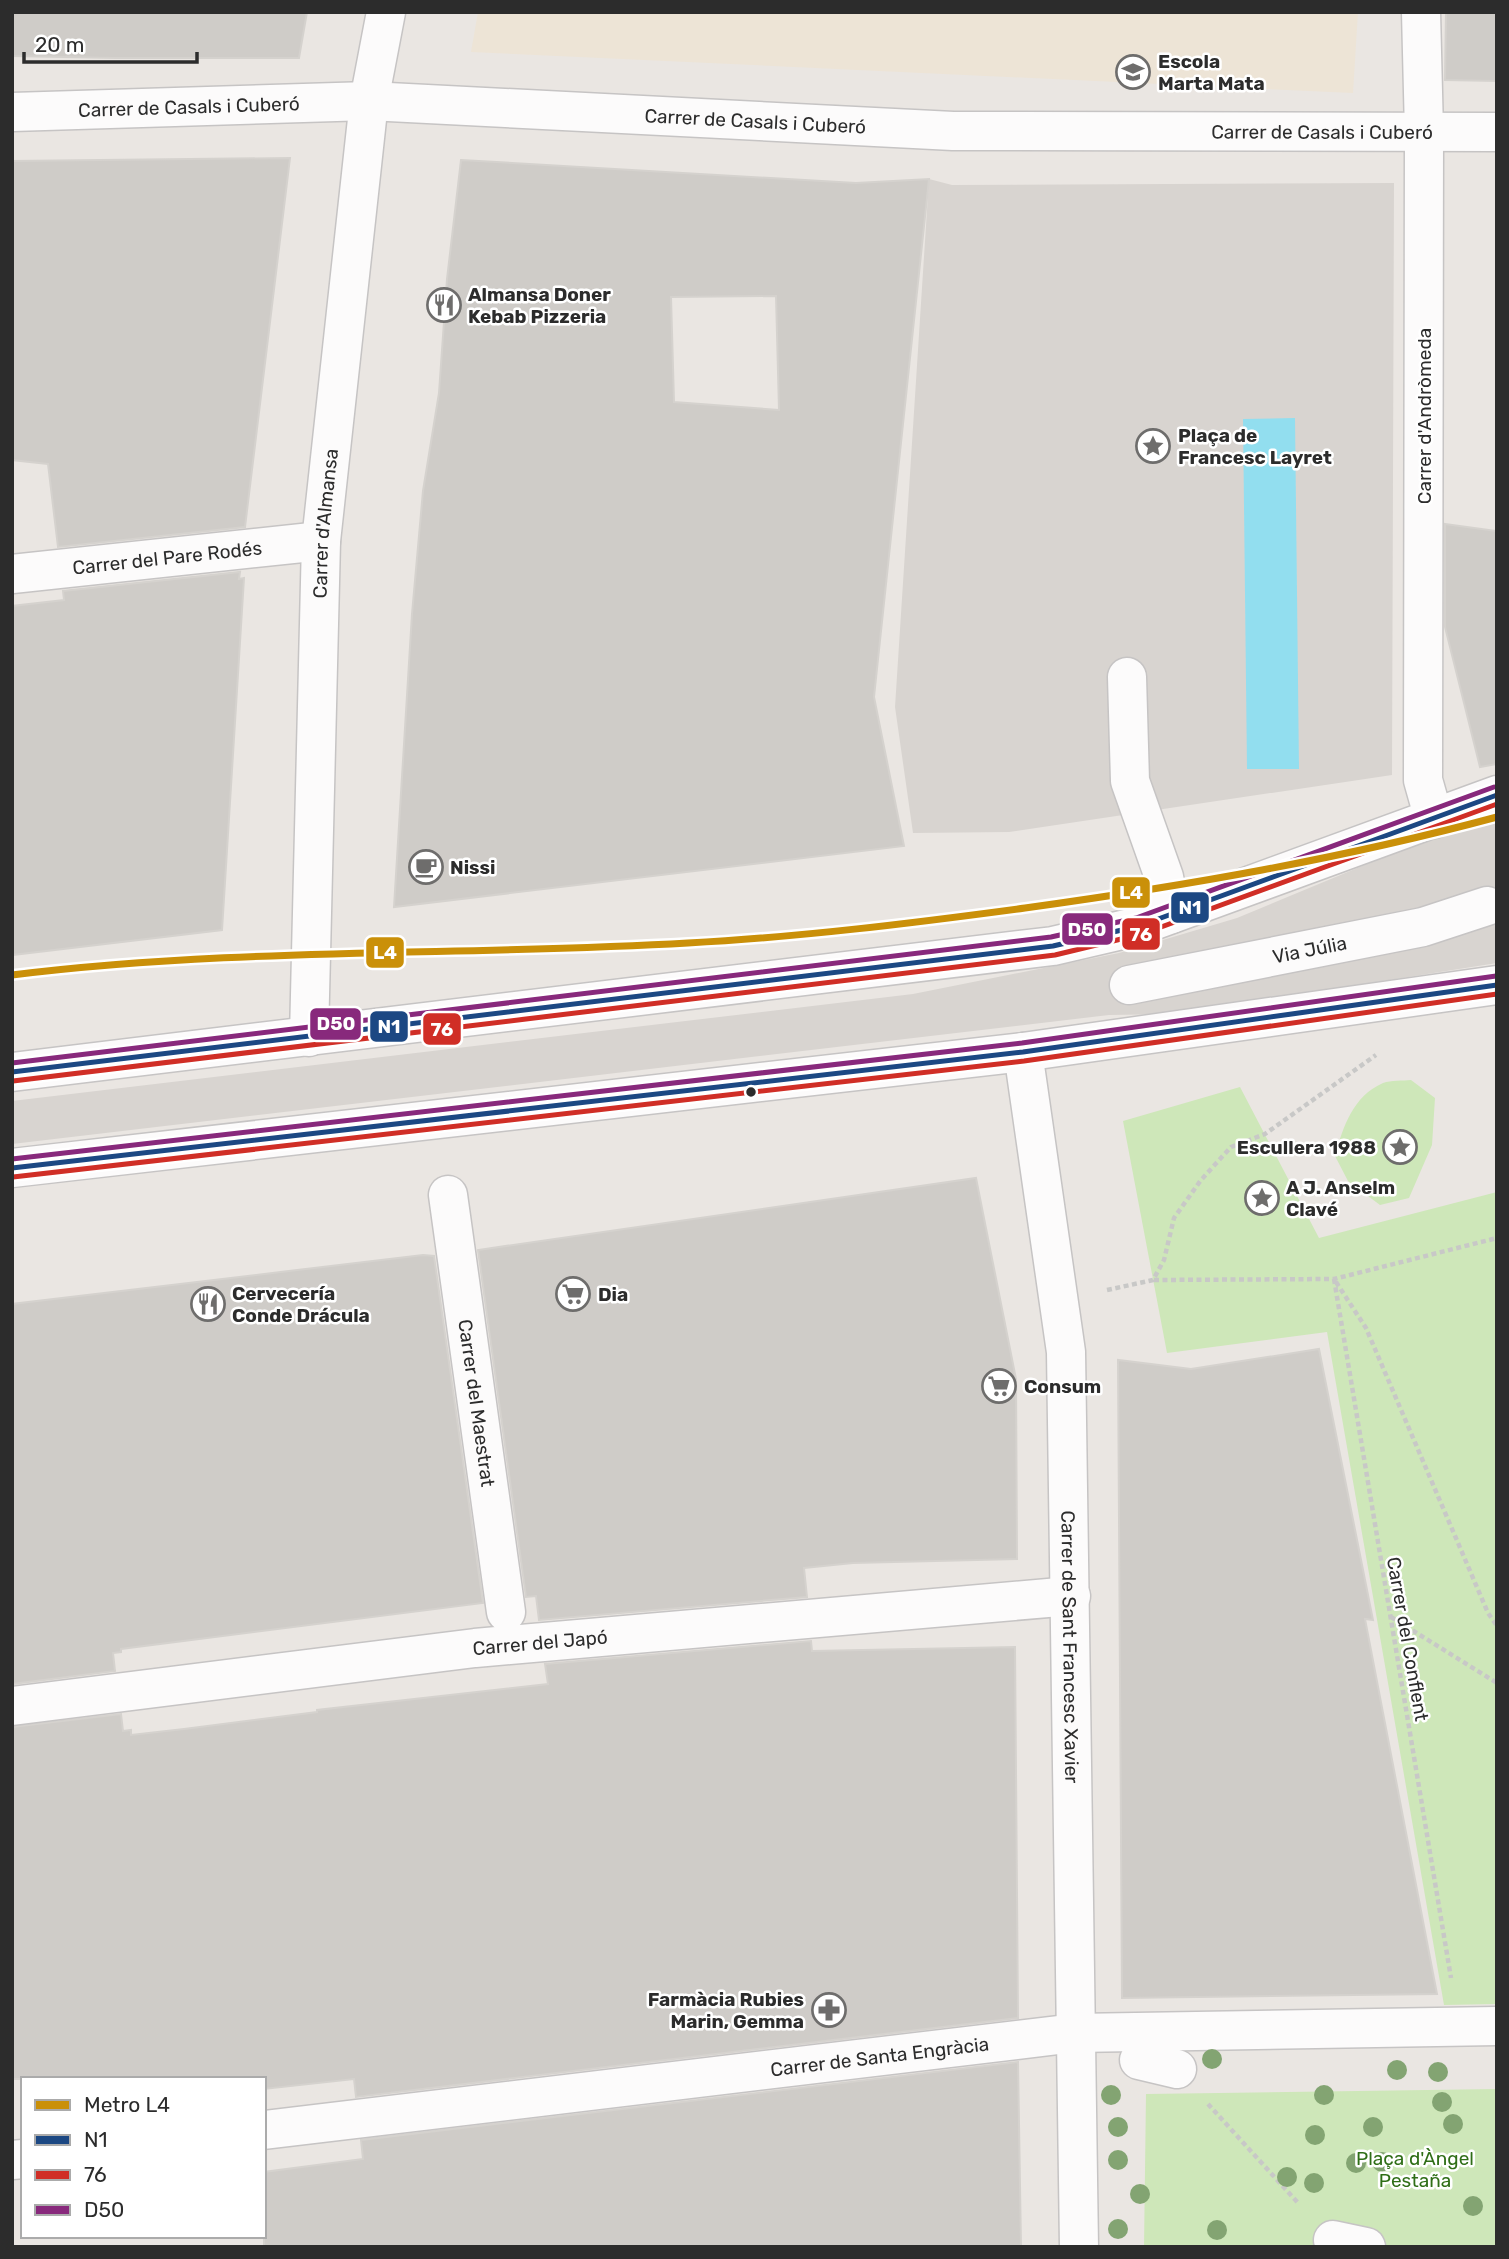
<svg xmlns="http://www.w3.org/2000/svg" width="1509" height="2259" viewBox="0 0 1509 2259" font-family="Rubik,sans-serif">
  <style>
    .education { fill: #ede4d6 }
    .green { fill: #cee7b9 }
    .plaza { fill: #d8d4d0 }
    .water { fill: #92deef }
    .building { fill: #cfccc8; stroke: #d5d2ce; stroke-width: 2; fill-rule: evenodd }
    .lines { fill: none; stroke-linecap: round; stroke-linejoin: round }
    .minor-casing { stroke: #c6c4c4; stroke-width: 41 }
    .path { stroke: #c8c8c7; stroke-width: 4.5; stroke-dasharray: 5 3.5; stroke-linecap: butt }
    .minor { stroke: #fcfbfb; stroke-width: 38 }
    .bus-1-casing { stroke: #fff; stroke-width: 10 }
    .bus-2-casing { stroke: #fff; stroke-width: 10 }
    .bus-3-casing { stroke: #fff; stroke-width: 10 }
    .bus-1 { stroke: #1c4883; stroke-width: 5 }
    .bus-2 { stroke: #d02e26; stroke-width: 5 }
    .bus-3 { stroke: #88297c; stroke-width: 5 }
    .metro-1-casing { stroke: #fff; stroke-width: 12 }
    .metro-1 { stroke: #ca9009; stroke-width: 7 }
    .tree { fill: #83a472 }
    .bus-dot { fill: #2c2c2c; stroke: #fff; stroke-width: 2.5 }
    .labels { text-anchor: middle; stroke-width: 5; stroke-linejoin: round; paint-order: stroke }
    .poi-label { font-size: 19px; font-weight: bold; fill: #2c2c2c; stroke: #fff; text-anchor: start }
    .street-label { font-size: 19px; fill: #2c2c2c; stroke: #fff }
    .park-label { font-size: 19px; fill: #2f6e17; stroke: #fff }
    .line-badge { stroke: #fff; stroke-width: 2.5 }
    .badge-label { font-size: 19px; text-anchor: middle; font-weight: bold; fill: #fff }
  </style>
  <rect width="100%" height="100%" fill="#eae6e2"/>
  <!-- education -->
  <path class="education" d="M478,12h880l-5,81 -882,-41z"/>
  <!-- green -->
  <path class="green" d="M1411,1080l24,18 -3,47 -23,53 -29,7 -32,-24 -13,-25c8,-29 18,-60 48,-73 8,-3 20,-2 28,-3z
    M1240,1087l79,151 178,-46v812l-53,1 -117,-673 -160,21 -44,-232z
    M1497,2089v158h-353l2,-153z"/>
  <!-- plaza -->
  <path class="plaza" d="M929,179l23,6 442,-2 -2,592 -383,57 -96,1 -18,-126z
    M1497,810v153l-323,51 -65,1 -1097,129v-43l901,-107 206,-41 118,-35z"/>
  <!-- water -->
  <path class="water" d="M1295,418l4,351h-52l-4,-350z"/>
  <!-- building -->
  <path class="building" d="M12,12h295l-8,46h-184l-103,-2z
    M1446,12h51v69l-52,-1z
    M290,158l-45,369 -187,20 -10,-83 -36,-4v-299z
    M461,160l395,23 73,-4 -55,518 30,149 -510,61 18,-293 11,-123 16,-98 8,-114zM776,296l3,114 -105,-8 -3,-105z
    M1445,524l52,7v233l-17,3 -35,-140z
    M240,572l-1,7 5,-1 -22,352 -210,25v-349l52,-6 -1,-9z
    M976,1178l40,201 1,180 -164,4 -49,5 3,29 -268,23 -3,-24 -10,1 -48,-347z
    M423,1255l11,1 49,347 -362,46v3l-8,1 2,18 -103,13v-380z
    M1319,1349l54,271 -8,-1 72,375 -315,4 -4,-638 73,9z
    M811,1641l1,10 203,-4 3,371 -662,79 -2,-18 -90,10v-10h-252v-352l109,-13 2,17 8,-1v5l53,-6 133,-17v-2l231,-26 -3,-20z
    M1018,2062l3,185h-757v-75l99,-13 -2,-19z"/>
  <g class="lines">
    <!-- minor casing -->
    <g class="minor-casing">
      <g id="minor">
        <path d="M1421,12l3,120 -1,648 11,39"/>
        <path id="s1" d="M12,112l357,-11 584,30 544,1"/>
        <path id="s2" d="M12,574l309,-33"/>
        <path d="M1127,677l3,104 34,96 7,37"/>
        <path id="s3" d="M1129,985l294,-58 64,-21"/>
        <path id="s4" d="M309,1037l12,-496 48,-440 17,-89"/>
        <path id="s5" d="M1023,1052l43,300 13,895"/>
        <path d="M12,1072l1041,-126 86,-20 358,-131"/>
        <path d="M12,1168l1011,-116 474,-67"/>
        <path id="s6" d="M448,1195l58,417"/>
        <path id="s7" d="M12,1706l463,-58 596,-52"/>
        <path d="M1139,2060l38,9"/>
        <path id="s8" d="M264,2130l811,-97 422,-7"/>
        <path d="M12,2160l11,-1"/>
        <path d="M1333,2240l33,7"/>
      </g>
    </g>
    <!-- path -->
    <path class="path" d="M1334,1279l117,699
      M1154,1280l180,-1 163,-41
      M1336,1282l30,46 122,285 9,13
      M1107,1290l46,-10 11,-20 10,-42 27,-38 30,-33 34,-13 111,-79
      M1391,1617l106,66
      M1208,2104l91,100"/>
    <!-- minor -->
    <use href="#minor" class="minor"/>
    <!-- bus-1 casing -->
    <g class="bus-1-casing">
      <path id="bus-1" d="M12,1072l1041,-126 86,-20 358,-131
        M12,1168l1011,-116 474,-67"/>
    </g>
    <!-- bus-2 casing -->
    <g class="bus-2-casing">
      <path id="bus-2" d="M13,1081l1042,-126 87,-21 355,-130
        M13,1177l1011,-116 473,-67"/>
    </g>
    <!-- bus-3 casing -->
    <g class="bus-3-casing">
      <path id="bus-3" d="M12,1063l1039,-126 85,-19 358,-131
        M12,1159l1010,-116 474,-67"/>
    </g>
    <!-- bus-1 -->
    <use href="#bus-1" class="bus-1"/>
    <!-- bus-2 -->
    <use href="#bus-2" class="bus-2"/>
    <!-- bus-3 -->
    <use href="#bus-3" class="bus-3"/>
    <!-- metro-1 casing -->
    <g class="metro-1-casing">
      <path id="metro-1" d="M12,975c225,-28 450,-19 676,-32 113,-6 225,-20 337,-35 159,-22 316,-49 472,-91"/>
    </g>
    <!-- metro-1 -->
    <use href="#metro-1" class="metro-1"/>
  </g>
  <!-- trees -->
  <g class="tree">
    <circle cx="1212" cy="2059" r="10"/>
    <circle cx="1397" cy="2070" r="10"/>
    <circle cx="1438" cy="2072" r="10"/>
    <circle cx="1111" cy="2095" r="10"/>
    <circle cx="1324" cy="2095" r="10"/>
    <circle cx="1442" cy="2102" r="10"/>
    <circle cx="1453" cy="2124" r="10"/>
    <circle cx="1118" cy="2127" r="10"/>
    <circle cx="1373" cy="2127" r="10"/>
    <circle cx="1315" cy="2135" r="10"/>
    <circle cx="1118" cy="2160" r="10"/>
    <circle cx="1382" cy="2162" r="10"/>
    <circle cx="1356" cy="2163" r="10"/>
    <circle cx="1287" cy="2177" r="10"/>
    <circle cx="1314" cy="2183" r="10"/>
    <circle cx="1140" cy="2194" r="10"/>
    <circle cx="1473" cy="2206" r="10"/>
    <circle cx="1118" cy="2229" r="10"/>
    <circle cx="1217" cy="2230" r="10"/>
  </g>
  <!-- icons -->
  <defs>
    <g id="school-ring" transform="scale(1.75)"><circle r="9.5" fill="#fff" stroke="#6e6d6c" stroke-width="1.5"/><path d="M0-5L7-2L0 1L-7-2ZM-4 1L0 2.5L4 1V4Q0 6-4 4Z" fill="#6e6d6c"/></g>
    <g id="restaurant-ring" transform="scale(1.75)"><circle r="9.5" fill="#fff" stroke="#6e6d6c" stroke-width="1.5"/><path d="M-5-6h1v4h1v-4h1v4h1v-4h1v5L-1.5 .5V6h-2V.5L-5-1ZM5-6V6H3V1.5H1.5Q1.5-4 5-6Z" fill="#6e6d6c"/></g>
    <g id="sight-ring" transform="scale(1.75)"><circle r="9.5" fill="#fff" stroke="#6e6d6c" stroke-width="1.5"/><path d="M0-6L1.8-2.2L6-1.7L2.9 1.2L3.7 5.4L0 3.3L-3.7 5.4L-2.9 1.2L-6-1.7L-1.8-2.2Z" fill="#6e6d6c"/></g>
    <g id="cafe-ring" transform="scale(1.75)"><circle r="9.5" fill="#fff" stroke="#6e6d6c" stroke-width="1.5"/><path d="M-5.5-4.5H6V0H3Q3 3.5 0 3.5H-2.5Q-5.5 3.5-5.5 0ZM3-3.2v2h1.7v-2ZM-6 4.5H4V6H-6Z" fill="#6e6d6c"/></g>
    <g id="supermarket-ring" transform="scale(1.75)"><circle r="9.5" fill="#fff" stroke="#6e6d6c" stroke-width="1.5"/><path d="M-6-5.5h2.5l.6 2H6L4.5 2H-2.5L-4.4-4H-6ZM-1.5 3.2a1.3 1.3 0 1 0 .1 0ZM3 3.2a1.3 1.3 0 1 0 .1 0Z" fill="#6e6d6c"/></g>
    <g id="pharmacy-ring" transform="scale(1.75)"><circle r="9.5" fill="#fff" stroke="#6e6d6c" stroke-width="1.5"/><path d="M-2-6h4v4h4v4h-4v4h-4v-4h-4v-4h4Z" fill="#6e6d6c"/></g>
  </defs>
  <g fill-rule="evenodd">
    <use href="#school-ring" x="1133" y="72"/>
    <use href="#restaurant-ring" x="444" y="305"/>
    <use href="#sight-ring" x="1153" y="446"/>
    <use href="#cafe-ring" x="426" y="867"/>
    <use href="#sight-ring" x="1400" y="1147"/>
    <use href="#sight-ring" x="1262" y="1198"/>
    <use href="#supermarket-ring" x="573" y="1294"/>
    <use href="#restaurant-ring" x="208" y="1304"/>
    <use href="#supermarket-ring" x="999" y="1386"/>
    <use href="#pharmacy-ring" x="829" y="2010"/>
  </g>
  <!-- markers -->
  <circle class="bus-dot" cx="751" cy="1092" r="6"/>
  <g class="labels">
    <!-- poi labels -->
    <g class="poi-label">
      <text x="1158" y="68">Escola<tspan x="1158" dy="22">Marta Mata</tspan></text>
      <text x="468" y="301">Almansa Doner<tspan x="468" dy="22">Kebab Pizzeria</tspan></text>
      <text x="1178" y="442">Plaça de<tspan x="1178" dy="22">Francesc Layret</tspan></text>
      <text x="450" y="874">Nissi</text>
      <text x="1376" y="1154" text-anchor="end">Escullera 1988</text>
      <text x="1286" y="1194">A J. Anselm<tspan x="1286" dy="22">Clavé</tspan></text>
      <text x="232" y="1300">Cervecería<tspan x="232" dy="22">Conde Drácula</tspan></text>
      <text x="598" y="1301">Dia</text>
      <text x="1024" y="1393">Consum</text>
      <text x="804" y="2006" text-anchor="end">Farmàcia Rubies<tspan x="804" dy="22">Marin, Gemma</tspan></text>
    </g>
    <!-- street labels -->
    <g class="street-label">
      <text dy="7" stroke="none"><textPath href="#s1" startOffset="177">Carrer de Casals i Cuberó</textPath></text>
      <text dy="7" stroke="none"><textPath href="#s1" startOffset="744">Carrer de Casals i Cuberó</textPath></text>
      <text dy="7" stroke="none"><textPath href="#s1" startOffset="1311">Carrer de Casals i Cuberó</textPath></text>
      <text transform="translate(1424 416) rotate(-90)" y="7">Carrer d'Andròmeda</text>
      <text dy="7" stroke="none"><textPath href="#s4" startOffset="514">Carrer d'Almansa</textPath></text>
      <text dy="7" stroke="none"><textPath href="#s2" startOffset="156">Carrer del Pare Rodés</textPath></text>
      <text dy="7" stroke="none"><textPath href="#s3" startOffset="184">Via Júlia</textPath></text>
      <text dy="7" stroke="none"><textPath href="#s6" startOffset="210">Carrer del Maestrat</textPath></text>
      <text transform="translate(1408 1639) rotate(80)" y="7">Carrer del Conflent</text>
      <text dy="7" stroke="none"><textPath href="#s7" startOffset="532">Carrer del Japó</textPath></text>
      <text dy="7" stroke="none"><textPath href="#s5" startOffset="598">Carrer de Sant Francesc Xavier</textPath></text>
      <text dy="7" stroke="none"><textPath href="#s8" startOffset="620">Carrer de Santa Engràcia</textPath></text>
    </g>
    <!-- park labels -->
    <g class="park-label">
      <text x="1415" y="2165">Plaça d'Àngel<tspan x="1415" dy="22">Pestaña</tspan></text>
    </g>
  </g>
  <g class="line-badge">
    <rect x="1111" y="876" width="40" height="33" rx="7" fill="#ca9009"/>
    <rect x="1170" y="891" width="40" height="33" rx="7" fill="#1c4883"/>
    <rect x="1061" y="912" width="53" height="34" rx="7" fill="#88297c"/>
    <rect x="1121" y="917" width="40" height="34" rx="7" fill="#d02e26"/>
    <rect x="365" y="936" width="40" height="33" rx="7" fill="#ca9009"/>
    <rect x="309" y="1007" width="53" height="34" rx="7" fill="#88297c"/>
    <rect x="369" y="1010" width="40" height="33" rx="7" fill="#1c4883"/>
    <rect x="422" y="1012" width="40" height="34" rx="7" fill="#d02e26"/>
  </g>
  <g class="badge-label">
    <text x="1131" y="899">L4</text>
    <text x="1190" y="914">N1</text>
    <text x="1087" y="936">D50</text>
    <text x="1141" y="941">76</text>
    <text x="385" y="959">L4</text>
    <text x="336" y="1030">D50</text>
    <text x="389" y="1033">N1</text>
    <text x="442" y="1036">76</text>
  </g>
  <!-- border -->
  <rect width="1509" height="2259" fill="none" stroke="#2c2c2c" stroke-width="28"/>
  <!-- legend -->
  <rect x="21" y="2077" width="245" height="161" fill="#ffffff" stroke="#ababab" stroke-width="2"/>
  <rect x="35" y="2100" width="35" height="10" fill="#ca9009" stroke="#ababab" stroke-width="2"/>
  <text x="84" y="2112" font-size="21" fill="#2c2c2c">Metro L4</text>
  <rect x="35" y="2135" width="35" height="10" fill="#1c4883" stroke="#ababab" stroke-width="2"/>
  <text x="84" y="2147" font-size="21" fill="#2c2c2c">N1</text>
  <rect x="35" y="2170" width="35" height="10" fill="#d02e26" stroke="#ababab" stroke-width="2"/>
  <text x="84" y="2182" font-size="21" fill="#2c2c2c">76</text>
  <rect x="35" y="2205" width="35" height="10" fill="#88297c" stroke="#ababab" stroke-width="2"/>
  <text x="84" y="2217" font-size="21" fill="#2c2c2c">D50</text>
  <!-- scale -->
  <path d="M24 52v10h173v-10" fill="none" stroke="#2c2c2c" stroke-width="3.5"/>
  <text x="35" y="52" font-size="21" fill="#2c2c2c" stroke="#ffffff" stroke-width="5" paint-order="stroke">20 m</text>
</svg>
